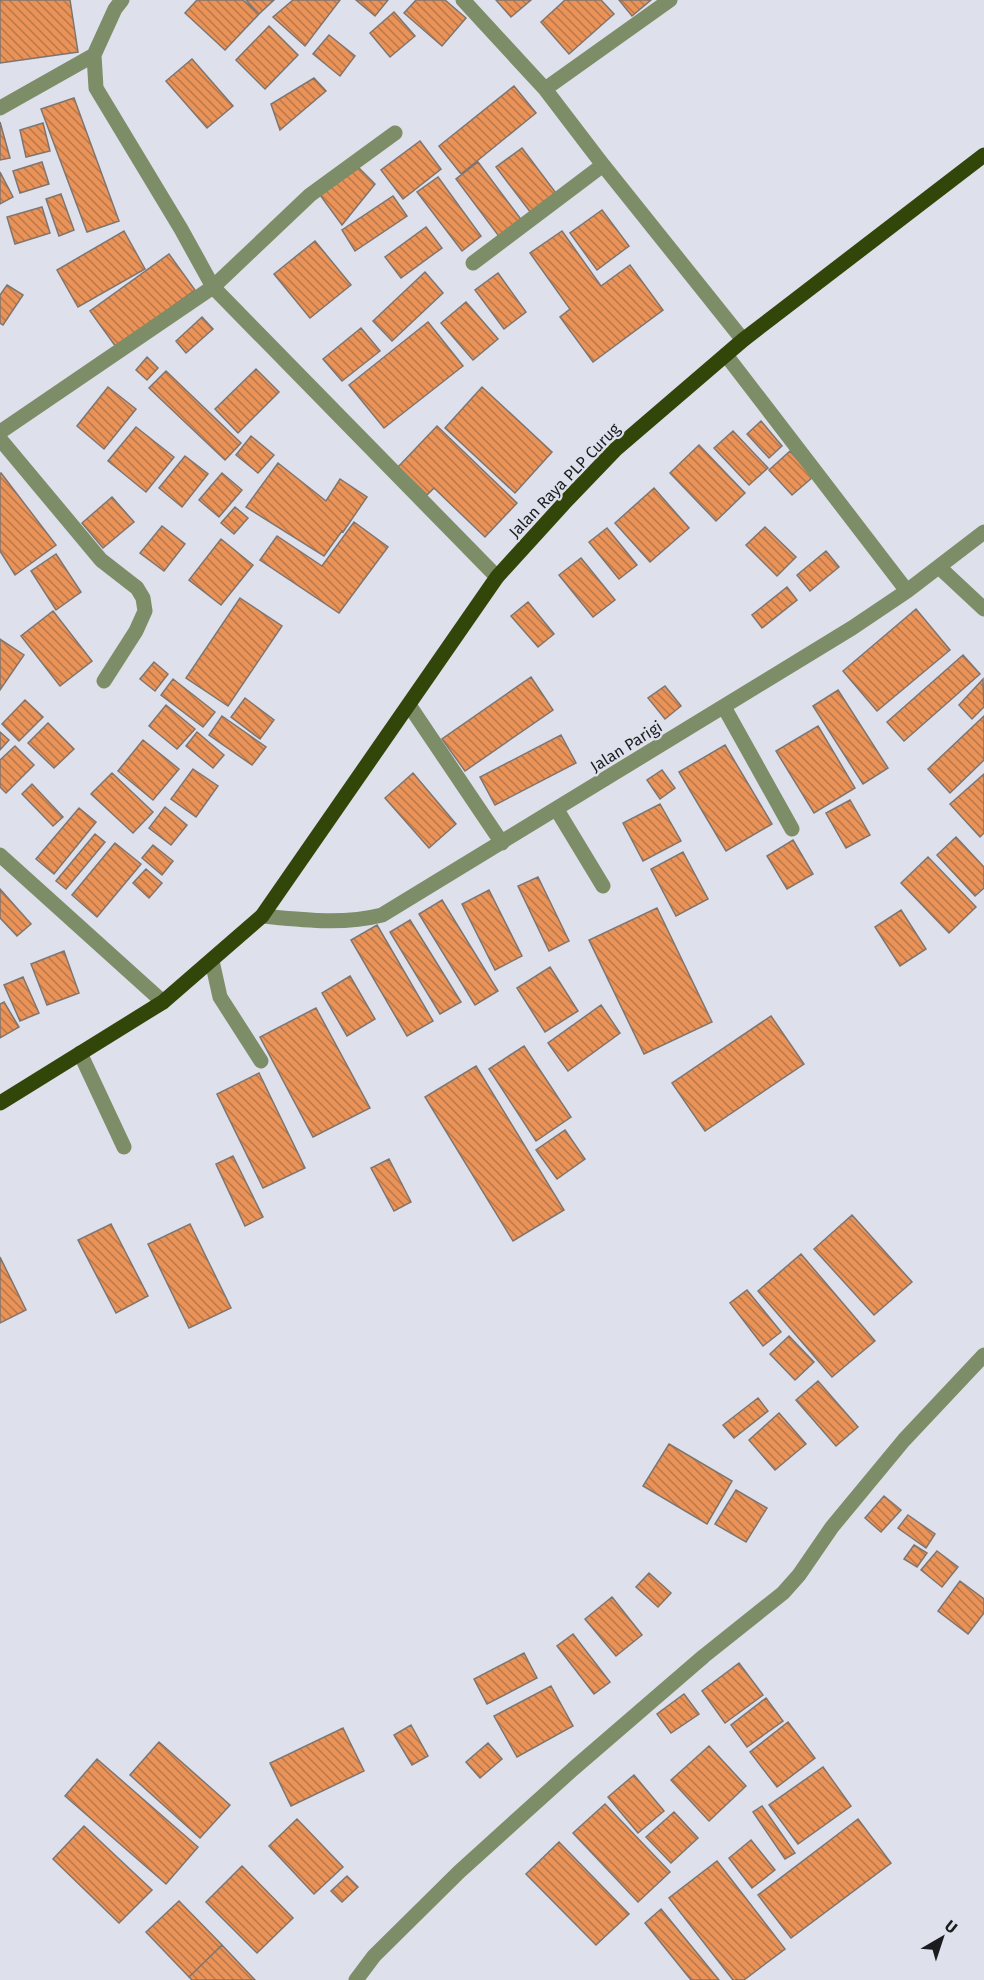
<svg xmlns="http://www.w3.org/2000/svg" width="984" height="1980" viewBox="0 0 984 1980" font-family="'Fira Sans',sans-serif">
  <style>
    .building { fill: url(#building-back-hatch); stroke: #7f756f; stroke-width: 1.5 }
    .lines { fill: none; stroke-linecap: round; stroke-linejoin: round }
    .minor { stroke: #7d8d67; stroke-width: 15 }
    .major { stroke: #324609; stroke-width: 15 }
    .labels { text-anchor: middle; stroke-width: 4.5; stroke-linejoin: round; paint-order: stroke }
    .street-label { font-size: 16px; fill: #1b1c1f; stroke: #dee0eb }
  </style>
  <defs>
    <pattern id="building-back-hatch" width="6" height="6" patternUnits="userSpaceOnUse" patternTransform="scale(1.5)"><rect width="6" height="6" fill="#e99359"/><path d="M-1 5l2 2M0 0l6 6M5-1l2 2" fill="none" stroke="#bc7749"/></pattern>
  </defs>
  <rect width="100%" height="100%" fill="#dee0eb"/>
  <!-- building -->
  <path class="building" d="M0,0h70l8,52 -78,11z
    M197,0h46l16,14 -34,36 -40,-37z
    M246,0h28l-15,14z
    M293,0h47l-35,46 -32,-29z
    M356,0h32l-13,16z
    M416,0h29l21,18 -24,28 -38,-33z
    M496,0h35l-20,17z
    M565,0h36l13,14 -45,40 -28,-32z
    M619,0h32l-19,16z
    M394,12l21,24 -25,21 -20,-24z
    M269,26l29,29 -33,34 -29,-29z
    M329,35l26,21 -15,20 -27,-22z
    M192,59l41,47 -26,22 -41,-47z
    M314,78l12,13 -46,39 -9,-26z
    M514,86l22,27 -75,61 -22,-28z
    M74,98l45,123 -32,11 -46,-123z
    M0,122l10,36 -10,2z
    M43,123l7,28 -24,6 -6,-27z
    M420,141l21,28 -38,30 -22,-29z
    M522,148l37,49 -25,20 -38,-50z
    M42,162l7,22 -29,9 -7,-22z
    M478,162l45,60 -22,17 -45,-60z
    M359,168l16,16 -33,41 -22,-30z
    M0,172l13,25 -13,7z
    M438,177l43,59 -19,15 -45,-59z
    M61,194l13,36 -15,6 -13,-37z
    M393,196l14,20 -52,35 -13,-21z
    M42,207l8,26 -35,11 -8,-27z
    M602,210l27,36 -32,24 -27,-37z
    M426,227l16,21 -41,30 -16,-21z
    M124,231l21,38 -67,38 -21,-37z
    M562,231l39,55 29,-21 33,45 -70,52 -33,-45 10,-8 -40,-56z
    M315,241l36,44 -41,33 -36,-44z
    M169,254l26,36 -79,57 -26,-36z
    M425,272l18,21 -51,48 -19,-20z
    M498,273l28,39 -22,17 -29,-39z
    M7,285l16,10 -20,30 -3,-2v-28z
    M466,302l32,37 -25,21 -32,-37z
    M202,317l11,12 -27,24 -10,-12z
    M428,322l35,44 -79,62 -35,-43z
    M361,328l19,23 -38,30 -19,-22z
    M147,357l11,11 -11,12 -11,-10z
    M256,369l23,23 -41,41 -23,-24z
    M166,371l75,72 -16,17 -76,-72z
    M108,387l28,22 -32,40 -27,-23z
    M482,387l70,65 -37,41 -70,-65z
    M761,421l21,25 -13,12 -22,-24z
    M437,426l80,77 -32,34 -51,-49 -7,7 -29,-28z
    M136,427l38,30 -28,35 -38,-31z
    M733,431l35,37 -19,17 -35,-37z
    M251,436l23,19 -16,18 -22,-18z
    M699,445l46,48 -29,28 -46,-48z
    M790,451l23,26 -21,18 -23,-25z
    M185,456l23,18 -26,33 -23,-19z
    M278,463l48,38 14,-22 27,18 -24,35 -1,-1 -18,25 -78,-49z
    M1,473l55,72 -41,30 -15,-24v-77z
    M222,473l20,17 -23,27 -20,-17z
    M654,488l35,40 -39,34 -35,-39z
    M112,497l22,25 -31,26 -21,-25z
    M235,507l13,11 -14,16 -13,-11z
    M354,522l34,25 -49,66 -79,-53 17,-24 45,30z
    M162,526l23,18 -21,27 -24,-18z
    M765,527l31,30 -19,19 -31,-31z
    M607,528l30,37 -18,14 -30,-37z
    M221,539l32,26 -32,40 -32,-25z
    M826,551l13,16 -29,24 -13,-16z
    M56,554l25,38 -25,18 -25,-39z
    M581,558l34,42 -22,17 -34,-42z
    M787,587l10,13 -35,28 -10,-13z
    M240,598l42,28 -54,80 -42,-28z
    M528,602l26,32 -16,13 -27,-31z
    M916,609l34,41 -73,61 -34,-40z
    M53,611l39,50 -32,25 -39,-50z
    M0,639l24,16 -24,35z
    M963,655l17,19 -76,67 -17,-19z
    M154,662l14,12 -13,17 -15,-12z
    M531,677l22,33 -88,61 -23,-32z
    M173,679l42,33 -12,15 -42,-32z
    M983,679l1,28 -12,12 -13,-14z
    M665,686l16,20 -16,13 -17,-21z
    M838,690l50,78 -25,16 -50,-78z
    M245,698l29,22 -14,19 -29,-22z
    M25,700l18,17 -24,24 -17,-17z
    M166,705l29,24 -18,20 -28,-23z
    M222,716l44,31 -14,18 -43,-30z
    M984,716v44l-34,33 -22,-24z
    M48,723l26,26 -20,19 -26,-25z
    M818,726l37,62 -41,25 -38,-62z
    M0,732l9,8 -9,10z
    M197,732l27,23 -11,13 -27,-22z
    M561,735l15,28 -81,42 -15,-28z
    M143,740l36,29 -26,31 -35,-29z
    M725,745l47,79 -46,27 -47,-79z
    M15,746l19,19 -28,28 -6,-6v-27z
    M193,769l25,17 -22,31 -25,-18z
    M662,770l13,18 -15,11 -13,-19z
    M112,773l41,39 -20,21 -42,-39z
    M413,773l43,51 -27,24 -44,-50z
    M984,774v59l-4,4 -30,-33z
    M32,784l31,33 -10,9 -31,-32z
    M850,800l20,35 -24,13 -20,-35z
    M660,804l21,37 -38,20 -20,-38z
    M165,807l22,18 -16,20 -22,-17z
    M79,808l17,14 -42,52 -18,-15z
    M95,834l10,8 -39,47 -10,-8z
    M956,837l28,30v21l-9,8 -38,-41z
    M793,840l20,34 -26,15 -20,-33z
    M115,843l26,21 -44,53 -25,-22z
    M153,845l20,16 -11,14 -20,-17z
    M683,852l25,47 -32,17 -25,-47z
    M928,857l48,50 -27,26 -48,-50z
    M146,869l16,14 -13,15 -16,-15z
    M538,877l31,64 -20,10 -31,-65z
    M0,889l31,35 -14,12 -17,-18z
    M489,890l33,66 -27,14 -33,-66z
    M442,900l56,91 -23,14 -56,-91z
    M657,908l55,114 -68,32 -55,-114z
    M901,910l25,39 -26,17 -25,-39z
    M410,920l51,82 -21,12 -50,-82z
    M377,925l56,96 -26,15 -56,-96z
    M64,951l15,42 -32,12 -16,-41z
    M550,967l28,44 -33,21 -28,-44z
    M350,976l25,43 -28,17 -25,-43z
    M23,977l16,36 -19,8 -16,-36z
    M4,1002l15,25 -19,11v-34z
    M601,1005l19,28 -52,38 -20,-28z
    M316,1008l54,100 -57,29 -53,-100z
    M771,1016l33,48 -99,67 -33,-48z
    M524,1046l47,71 -35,24 -47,-72z
    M476,1066l88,144 -51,31 -88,-144z
    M259,1073l46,95 -42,20 -46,-94z
    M565,1130l20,29 -28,20 -21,-29z
    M233,1156l30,61 -18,9 -29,-62z
    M389,1159l22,43 -17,9 -23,-43z
    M852,1215l60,67 -38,33 -60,-66z
    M111,1224l37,72 -32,17 -38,-73z
    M190,1224l41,84 -42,20 -41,-84z
    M801,1254l74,87 -43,36 -74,-86z
    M0,1257l26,53 -26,13z
    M747,1290l34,42 -18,14 -33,-43z
    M789,1336l25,26 -19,18 -25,-26z
    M818,1381l40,46 -22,19 -40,-46z
    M758,1398l10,13 -34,27 -11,-13z
    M779,1413l27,31 -31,26 -26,-30z
    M669,1444l63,37 -25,43 -64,-38z
    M736,1490l31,18 -21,34 -31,-18z
    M884,1496l17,14 -20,22 -16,-14z
    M908,1515l27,19 -9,14 -28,-20z
    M914,1545l13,8 -10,14 -13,-8z
    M937,1551l21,16 -16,20 -21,-17z
    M649,1573l22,20 -13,14 -22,-20z
    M960,1581l24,18v14l-16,21 -30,-23z
    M612,1597l30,38 -26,21 -31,-37z
    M573,1634l37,48 -16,12 -37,-48z
    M524,1653l13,25 -50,26 -13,-25z
    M739,1663l24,32 -38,28 -23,-32z
    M551,1686l22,40 -56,31 -23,-41z
    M684,1694l15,20 -28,19 -14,-19z
    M766,1698l17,23 -36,26 -16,-22z
    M788,1722l27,36 -38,29 -27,-35z
    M411,1725l17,31 -16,9 -18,-30z
    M343,1728l21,43 -73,35 -21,-43z
    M159,1742l71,63 -30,33 -70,-63z
    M488,1743l14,16 -22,19 -14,-16z
    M709,1746l37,40 -37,35 -38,-41z
    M97,1759l101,88 -32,37 -101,-88z
    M823,1767l28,39 -53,38 -29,-39z
    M634,1775l30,36 -26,22 -30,-36z
    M605,1804l65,68 -32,30 -65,-69z
    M762,1806l33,47 -10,6 -32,-47z
    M674,1812l24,26 -27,25 -25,-26z
    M297,1819l46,48 -29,27 -45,-48z
    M858,1819l33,44 -100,75 -33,-43z
    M84,1826l68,64 -33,33 -66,-64z
    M751,1840l24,30 -23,18 -23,-30z
    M559,1842l70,72 -33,31 -70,-71z
    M717,1861l68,88 -41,31h-11l-64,-82z
    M242,1866l51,52 -36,35 -51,-51z
    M347,1876l11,11 -16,15 -11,-11z
    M179,1901l43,44 -33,32 -43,-45z
    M661,1909l58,71h-28l-46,-57z
    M222,1945l33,35h-63l-3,-3z"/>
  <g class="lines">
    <!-- minor -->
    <path class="minor" d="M122,0l-7,9 -21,46 2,33 85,141 32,58 284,290
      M463,0l82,89 58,76 140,175
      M545,89l125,-89
      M0,108l94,-53
      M473,263l130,-98
      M726,355l181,236
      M0,432l213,-145 97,-92 85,-62
      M0,439l101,121 36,28 6,10 2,13 -9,20 -32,50
      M939,567l45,42
      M409,705l93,138
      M724,707l68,122
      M557,810l46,76
      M0,855l163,147
      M262,916c41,4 81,9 120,-1l470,-287 55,-37 77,-59
      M212,961l8,36 41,64
      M80,1053l44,94
      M356,1980l18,-24 85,-84 114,-103 131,-113 79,-63 16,-18 33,-48 72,-87 80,-85"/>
    <!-- major -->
    <path class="major" d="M0,1103l163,-101 99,-86 235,-339 70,-77 49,-51 127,-109 241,-185"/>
  </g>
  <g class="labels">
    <!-- street labels -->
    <g class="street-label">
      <text transform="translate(564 480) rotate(-46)" y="6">Jalan Raya PLP Curug</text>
      <text transform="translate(626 746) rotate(-32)" y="6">Jalan Parigi</text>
    </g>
  </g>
  <!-- north arrow -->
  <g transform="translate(942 1938) rotate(39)" stroke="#dee0eb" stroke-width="4.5" paint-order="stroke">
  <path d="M0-4.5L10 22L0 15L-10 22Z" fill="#1b1c1f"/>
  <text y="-9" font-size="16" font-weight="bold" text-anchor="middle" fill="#1b1c1f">U</text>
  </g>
</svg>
